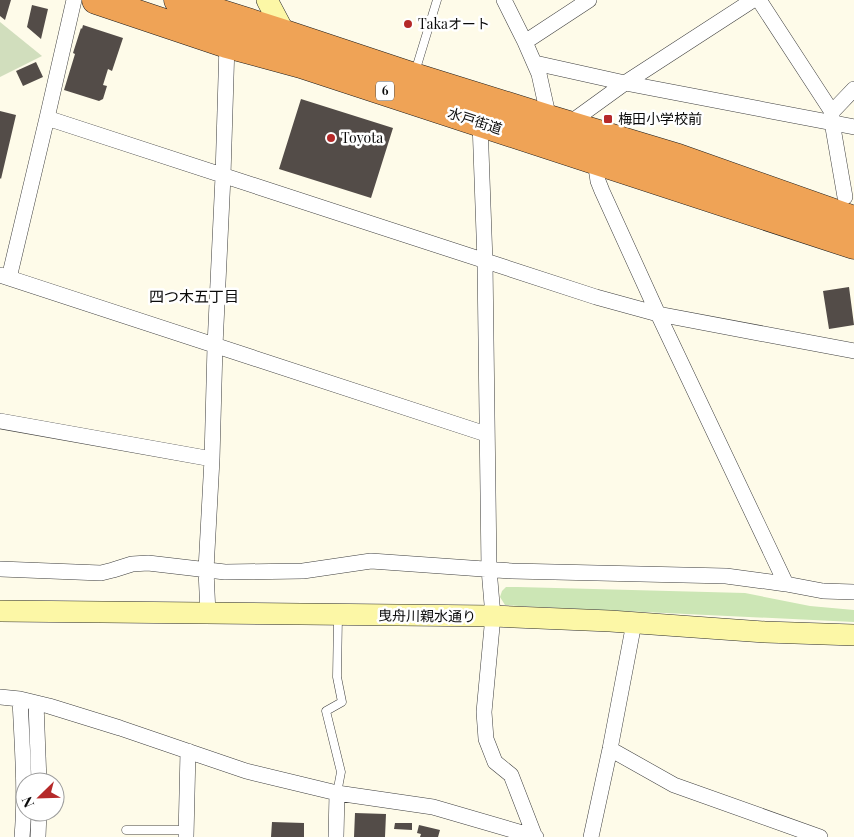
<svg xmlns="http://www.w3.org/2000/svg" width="854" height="837" viewBox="0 0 854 837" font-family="'Playfair Display','Noto Sans JP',serif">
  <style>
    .green { fill: #cce6b5 }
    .cemetery { fill: #d1debd }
    .building { fill: #534c48 }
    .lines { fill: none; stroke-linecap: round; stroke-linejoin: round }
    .lane-casing { stroke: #3e3e3e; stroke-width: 9 }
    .street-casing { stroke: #3e3e3e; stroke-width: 16 }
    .secondary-casing { stroke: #2d2d2d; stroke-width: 22 }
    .highway-casing { stroke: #1c1c1c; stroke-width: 29 }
    .lane { stroke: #fff; stroke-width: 8 }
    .street { stroke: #fff; stroke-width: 15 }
    .secondary { stroke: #fcf7a6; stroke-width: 21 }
    .highway { stroke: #efa356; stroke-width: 28 }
    .poi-dot { fill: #b52929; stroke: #fff; stroke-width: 2 }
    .labels { text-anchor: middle; stroke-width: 5; stroke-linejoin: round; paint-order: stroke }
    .shield { fill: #fff; stroke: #545454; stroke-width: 1 }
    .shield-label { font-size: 12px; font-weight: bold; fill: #0b0b0b }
    .poi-label { font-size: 14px; fill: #0b0b0b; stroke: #fff; text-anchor: start }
    .street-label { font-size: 14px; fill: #0b0b0b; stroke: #fff }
    .neighbourhood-label { font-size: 15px; fill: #0b0b0b; stroke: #fff }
  </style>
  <rect width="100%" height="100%" fill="#fefbe9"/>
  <!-- green -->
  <path class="green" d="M506,587h12l227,6 65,13 44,4v12l-335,-16 -14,-1 -5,-8 2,-6z"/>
  <!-- cemetery -->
  <path class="cemetery" d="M0,22l42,34 -42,21z"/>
  <!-- building -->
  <path class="building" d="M0,0h11l-6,20 -5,-4z
    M32,5l16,4 -7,30 -14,-12z
    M83,25l40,13 -11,33 -4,-2 -5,16 4,1 -4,13 -4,2 -35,-11 11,-36 -2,-1 8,-25 1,1z
    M36,62l7,15 -20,9 -7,-15z
    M301,99l92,29 -22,70 -92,-29z
    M0,111l16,4 -15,64 -1,-1z
    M849,287l5,38 -25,4 -6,-38z
    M355,813l31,1 -1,23h-31z
    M272,822l32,1v14h-33z
    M395,823h17v7l-18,-1z
    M419,825l21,5 -2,7h-18l1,-3 -4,-1z"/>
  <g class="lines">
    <!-- lane casing -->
    <g class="lane-casing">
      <path id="lane" d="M415,72l22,-72
        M337,793l4,-21 -15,-61 16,-9 -5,-25 1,-61
        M126,830h60"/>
    </g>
    <!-- street casing -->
    <g class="street-casing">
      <path id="street" d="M504,0l21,42 14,32 10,45
        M759,0l73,112v10l13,75
        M525,42l64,-42
        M535,63l90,20 229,44
        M832,112l22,-23
        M47,118l549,179 62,17 196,37
        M480,122l5,140 4,307 4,47 -9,96 2,27 9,23 16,13 24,62
        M567,125l58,-42 128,-83
        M595,161l3,20 4,10 56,123 128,270
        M0,275l486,159
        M9,278l38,-160 27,-118
        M0,421l212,38
        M0,569l101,4 12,-3 19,-6 16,-1 77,9 78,-1 68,-10 141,10 214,5 60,8 37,7 31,1
        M208,614l-2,-44 6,-111 3,-113 8,-170 4,-132
        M0,697l20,2 29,7 71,22 126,43 91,22 96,14 103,30
        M20,699c2,46 6,92 2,138
        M36,703l3,79
        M610,749l64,36 146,52
        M38,837l1,-25
        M186,837l2,-86
        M336,837l1,-44
        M591,837l19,-88 24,-126"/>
    </g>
    <!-- secondary casing -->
    <g class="secondary-casing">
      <path id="secondary" d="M267,0l18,34
        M0,611l493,5 117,5 155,11 89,3"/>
    </g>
    <!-- highway casing -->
    <g class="highway-casing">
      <path id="highway" d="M96,0l131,44 74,20 553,181
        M178,0l107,34 129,43 135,42 129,39 176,62"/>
    </g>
    <!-- lane -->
    <use href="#lane" class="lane"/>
    <!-- street -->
    <use href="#street" class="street"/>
    <!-- secondary -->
    <use href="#secondary" class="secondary"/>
    <!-- highway -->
    <use href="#highway" class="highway"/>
  </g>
  <!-- markers -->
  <g class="poi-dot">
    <circle cx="408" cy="24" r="5"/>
    <rect x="603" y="114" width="10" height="10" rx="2.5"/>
    <circle cx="331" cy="138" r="5"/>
  </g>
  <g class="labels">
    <!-- shield labels -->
    <rect class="shield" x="376" y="81.5" width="18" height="19" rx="4"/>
    <g class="shield-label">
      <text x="385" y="95">6</text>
    </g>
    <!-- poi labels -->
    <g class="poi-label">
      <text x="418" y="29">Takaオート</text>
      <text x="618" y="124">梅田小学校前</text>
      <text x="341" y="143">Toyota</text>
    </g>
    <!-- street labels -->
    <g class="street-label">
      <text transform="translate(475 121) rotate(18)" y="5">水戸街道</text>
      <text transform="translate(427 616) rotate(1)" y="5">曳舟川親水通り</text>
    </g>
    <!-- neighbourhood labels -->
    <g class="neighbourhood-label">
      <text x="194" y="302">四つ木五丁目</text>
    </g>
  </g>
  <!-- north arrow -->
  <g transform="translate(40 797) rotate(247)"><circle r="24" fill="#ffffff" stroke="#9d9d9d"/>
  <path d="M0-4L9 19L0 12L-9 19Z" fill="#b52929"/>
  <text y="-8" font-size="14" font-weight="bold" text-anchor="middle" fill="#0b0b0b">N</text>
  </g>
</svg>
